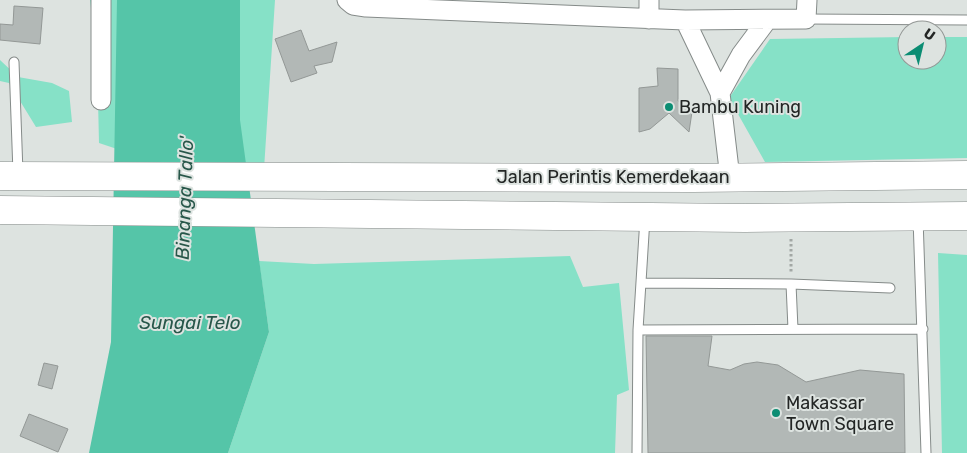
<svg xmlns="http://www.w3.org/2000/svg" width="967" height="453" viewBox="0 0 967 453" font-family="Rubik,sans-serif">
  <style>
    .green { fill: #86e1c7 }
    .water { fill: #55c5a8 }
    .building { fill: #b2b8b6; stroke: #939896 }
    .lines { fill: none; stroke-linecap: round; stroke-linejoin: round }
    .lane-casing { stroke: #858b89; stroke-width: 11 }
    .street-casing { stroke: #858b89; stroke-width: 21 }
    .highway-casing { stroke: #858b89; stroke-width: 29 }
    .path { stroke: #a2a7a4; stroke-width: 3; stroke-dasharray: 2.5 2.5; stroke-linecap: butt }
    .lane { stroke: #fff; stroke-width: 9 }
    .street { stroke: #fff; stroke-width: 19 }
    .highway { stroke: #fff; stroke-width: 28 }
    .poi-dot { fill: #0b8d73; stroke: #dde3e0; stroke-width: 2 }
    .labels { text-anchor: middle; stroke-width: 4; stroke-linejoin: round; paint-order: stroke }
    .poi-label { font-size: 18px; fill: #232625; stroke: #dde3e0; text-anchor: start }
    .street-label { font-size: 18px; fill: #232625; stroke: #dde3e0 }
    .water-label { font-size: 19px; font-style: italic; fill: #28574a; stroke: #dde3e0 }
  </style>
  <rect width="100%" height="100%" fill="#dde3e0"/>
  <!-- green -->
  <path class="green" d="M90,0h46l5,157 -42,-14 -2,-86z
    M224,0h51l-11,169 -33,-5z
    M907,37v23h30v-23h30v121l-202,4 -36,-64 41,-59z
    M0,60l18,17 34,6 17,8 3,31 -36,5 -27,-44 -9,-2z
    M938,253l29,2v198h-25z
    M570,256l13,31 36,-4 10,107 -12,5 -2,58h-387l41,-121 -10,-71 55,3z"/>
  <!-- water -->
  <path class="water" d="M117,0h123v120l29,212 -41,121h-139l22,-111z"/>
  <!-- building -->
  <path class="building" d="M14,6l29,2 -3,36 -40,-4v-16l13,1z
    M301,30l8,21 28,-9 -5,20 -18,4 3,7 -26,9 -16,-43z
    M657,68l21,1v32l15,4 -4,27 -20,-19 -19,16 -11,3v-44l19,-2z
    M646,336h66l-4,30 22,4 14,-6 13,-2 21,3 28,17 54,-12 44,4 1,79h-257z
    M44,363l14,3 -6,23 -14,-4z
    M29,414l39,15 -10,23 -38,-16z"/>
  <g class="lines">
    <!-- lane casing -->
    <g class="lane-casing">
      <path id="lane" d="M806,19l161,1
        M14,62l4,111
        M918,218l8,235
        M642,283l149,1 99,4
        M791,284l2,45
        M638,330l285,-1
        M637,453l1,-123 7,-112"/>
    </g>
    <!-- street casing -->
    <g class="street-casing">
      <path id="street" d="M101,0v100
        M347,0l6,5 13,2 319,13 121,-1 1,-19
        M649,0v19
        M685,20l35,73 10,85
        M720,93l21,-38 26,-35"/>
    </g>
    <!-- highway casing -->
    <g class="highway-casing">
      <path id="highway" d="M0,176l693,2 274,-3
        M0,210l745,8 222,-2"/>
    </g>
    <!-- path -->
    <path class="path" d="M791,239v33"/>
    <!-- lane -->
    <use href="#lane" class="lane"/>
    <!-- street -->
    <use href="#street" class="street"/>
    <!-- highway -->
    <use href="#highway" class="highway"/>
  </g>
  <!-- markers -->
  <g class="poi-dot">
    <circle cx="669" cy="107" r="5"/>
    <circle cx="776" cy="413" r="5"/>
  </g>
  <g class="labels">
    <!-- poi labels -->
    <g class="poi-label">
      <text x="679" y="113">Bambu Kuning</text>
      <text x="786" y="409">Makassar<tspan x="786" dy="21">Town Square</tspan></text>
    </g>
    <!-- street labels -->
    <g class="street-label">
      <text x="613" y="183">Jalan Perintis Kemerdekaan</text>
    </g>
    <!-- water labels -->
    <g class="water-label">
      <text transform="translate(184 198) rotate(-88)" y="7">Binanga Tallo'</text>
      <text x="190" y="329">Sungai Telo</text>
    </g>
  </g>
  <!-- north arrow -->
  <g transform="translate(922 45) rotate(35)"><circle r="24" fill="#dde3e0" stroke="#939795"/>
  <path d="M0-4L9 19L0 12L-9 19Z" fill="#0b8d73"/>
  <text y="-8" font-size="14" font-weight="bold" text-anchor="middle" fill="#232625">U</text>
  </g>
</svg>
